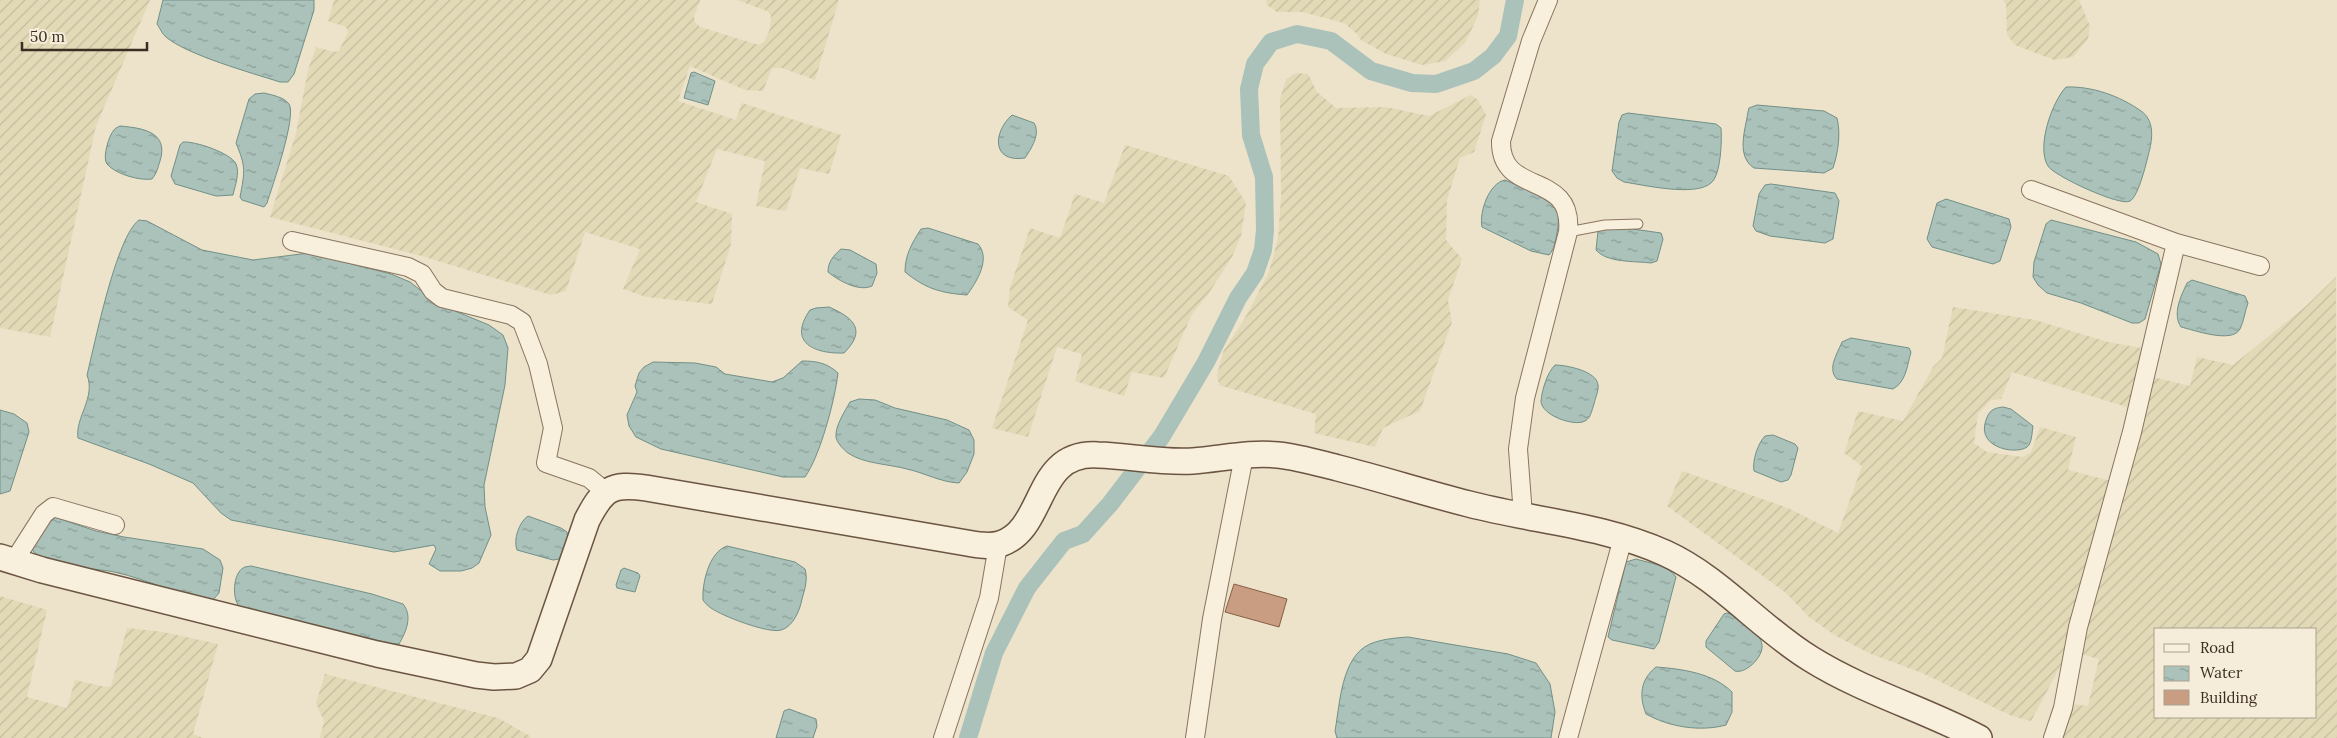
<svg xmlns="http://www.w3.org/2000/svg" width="2337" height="738" viewBox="0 0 2337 738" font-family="Lora,serif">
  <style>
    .farmland { fill: url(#farmland-furrows); fill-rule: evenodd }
    .water { fill: url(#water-ripples); stroke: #719087 }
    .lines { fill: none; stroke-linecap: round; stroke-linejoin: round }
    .canal { stroke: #aac2ba; stroke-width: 18 }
    .building { fill: #c99d81; stroke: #875e45 }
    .lane-casing { stroke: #89745f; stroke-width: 11 }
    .street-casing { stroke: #89745f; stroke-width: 20 }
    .secondary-casing { stroke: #6b5542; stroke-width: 28 }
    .lane { stroke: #f8efdd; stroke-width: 9 }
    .street { stroke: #f8efdd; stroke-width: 18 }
    .secondary { stroke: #f8efdd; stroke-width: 25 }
  </style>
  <defs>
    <pattern id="farmland-furrows" width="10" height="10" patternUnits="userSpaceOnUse" patternTransform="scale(1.25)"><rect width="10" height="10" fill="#e2dab7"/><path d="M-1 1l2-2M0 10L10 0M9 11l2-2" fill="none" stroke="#c3bb9d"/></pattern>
    <pattern id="water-ripples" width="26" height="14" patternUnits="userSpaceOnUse" patternTransform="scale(1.25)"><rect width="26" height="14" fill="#aac2ba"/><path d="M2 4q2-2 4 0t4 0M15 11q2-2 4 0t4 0" fill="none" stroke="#8b9e97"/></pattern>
  </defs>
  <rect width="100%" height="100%" fill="#ede2ca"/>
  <!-- farmland -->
  <path class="farmland" d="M0,0h150l-54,126 -46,211 -50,-9z
    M334,0h366l-6,17 1,5 5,5 59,18 5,-3 6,-13 1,-14 -4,-4 -30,-11h102l-24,80 -33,-12h-10l-9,23 -18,-1 -55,-24 -12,35 58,19 6,-17 99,32 -12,39 -29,-6 -14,43 -30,-5 9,-45 -48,-12 -21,53 36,12 -1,30 -19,60 -66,-7 -23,-8 17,-40 -55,-17 -19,59 -15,4 -133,-40 -148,-38 26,-84 12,-63 8,-23 18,5 5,-1 9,-19 -2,-5 -18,-6z
    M1266,0h214l-2,16 -13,27 -20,18 -23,4 -36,-11 -25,-14 -5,-7 -12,-10 -42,-11h-25l-10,-7z
    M2003,0h76l11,26 -2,13 -15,18 -19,3 -39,-15 -8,-10 -1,-30z
    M1296,73l12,1 9,18 19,16 50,-1 43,9 42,-21 7,5 8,15 -12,37 -14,6 -13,42 -1,40 16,19 -14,41 4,22 -32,89 -37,17 -8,19 -61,-14 2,-19 -97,-29 -2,-10 6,-23 22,-34 24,-46 9,-33 3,-43 -1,-97 6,-20z
    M1125,145l104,31 17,27 -5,33 -9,21 -25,39 -15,18 -28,64 -32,-6 -8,24 -49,-15 7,-27 -25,-7 -29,90 -36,-9 36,-108 -20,-13 2,-20 20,-59 30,10 15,-44 29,9z
    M2336,277l1,461h-274l8,-34 17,2 11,-47 -18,-5 12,-55 19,-61 41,-161 37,9 7,-29 36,8 73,-59zM2156,629h160v88h-160z
    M1953,307l82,13 73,22 39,7 -17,59 -118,-36 -11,27 -10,1 -13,14 -4,29 13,9 36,5 8,-5 9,-25 36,10 -8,33 43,11 -36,123 -13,59 -31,58 -19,-5 -90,-43 -51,-19 -35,-18 -27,-19 -23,-24 -119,-87 15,-35 106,37 50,25 24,-67 -18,-13 14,-42 45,10 30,-54 9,-9z
    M0,596l47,14 -20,87 40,11 8,-28 31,7 5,-1 16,-58 36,4 55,12 -25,90 10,4h-203z
    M325,674l173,44 32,18v2h-210l4,-17 -8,-18z"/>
  <!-- water -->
  <path class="water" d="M163,0h151v10l-20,64 -6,8h-8c-28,-9 -93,-27 -114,-45 -4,-3 -6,-9 -9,-13z
    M694,72l21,9 -7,24 -24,-7 7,-25z
    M2066,87c26,-1 54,9 75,24 12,8 12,24 9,37 -3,12 -11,48 -20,53 -9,6 -76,-25 -82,-35 -12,-19 4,-64 18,-79z
    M264,93c8,2 20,4 25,11 8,12 -17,83 -22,99l-3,4 -22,-7 -2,-3c5,-26 6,-30 -4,-54l13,-44 6,-5z
    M1757,105l67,6 13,7c4,16 1,35 -4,50l-9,5 -70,-5c-18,-12 -9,-37 -6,-56l1,-4z
    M1628,113l88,11 5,4c1,12 0,47 -10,55 -16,14 -67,2 -87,-1l-7,-4 -5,-7 7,-49 3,-7z
    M1012,115l22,8c7,11 -3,26 -9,35 -34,5 -32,-26 -13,-43z
    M120,126c23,2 49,6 40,35 -2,6 -3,12 -8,18 -12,2 -37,-5 -45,-15 -5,-6 2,-29 7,-34 1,-2 4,-3 6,-4z
    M183,142c12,-1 48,11 53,22 4,10 -1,21 -3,31l-17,1 -41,-12 -4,-8 9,-31z
    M1505,180c13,6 49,19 53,33 1,6 0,14 -1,20 -2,9 -2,15 -8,22l-18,-4 -49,-24c-3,-15 7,-44 23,-47z
    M1771,184l64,9 4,8 -6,38 -8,4 -55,-7 -14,-5 -3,-5 6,-32 6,-9z
    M1946,199l63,20 2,8 -11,34 -7,3 -61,-17 -5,-8 10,-36z
    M139,220l8,1 55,29 51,10 56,-7 82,21 19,8 28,22 51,21 14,10 5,13 -3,37 -21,100 1,22 6,28 -12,28 -7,5 -11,3h-21l-11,-7 7,-15 -2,-4 -40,7 -163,-32 -10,-7 -28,-30 -44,-19 -71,-26c-3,-21 18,-40 9,-63 8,-32 29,-138 52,-155z
    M2051,220l85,22 22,12 3,10 -16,55 -6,4h-7l-51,-20 -34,-10 -9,-8 -5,-8 1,-15 12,-38z
    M1612,226l49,7 2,6 -6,22 -6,2c-16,-2 -44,0 -55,-13l2,-19 6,-4z
    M928,228l50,16c13,15 -1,37 -11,51 -26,-2 -41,-6 -62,-23 0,-17 7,-29 16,-43z
    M841,249l9,1 26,14 1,9 -5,13c-13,6 -33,-5 -44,-14 0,-10 5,-16 13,-23z
    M2192,280l53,16 3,7c-3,8 -4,18 -8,26 -8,15 -46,1 -59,-2 -9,-13 0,-31 6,-44z
    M829,307c25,11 38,23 15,46 -29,1 -57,-10 -34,-43l6,-2z
    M1851,338l58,10 2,4c-4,14 -5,30 -18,37l-56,-10c-10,-10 0,-25 5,-37z
    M802,361c15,0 25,2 36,12 -3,27 -18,83 -33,104h-22l-122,-28 -25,-12 -7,-11 -2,-11 10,-23 -2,-6 4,-13 5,-6 9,-5 42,1 21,4 9,7 47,8 11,-4z
    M1555,365c11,0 42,6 43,20 1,6 -3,13 -4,19 -2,5 -3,14 -9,17 -11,6 -44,-6 -44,-20 1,-11 6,-28 14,-36z
    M859,399l16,1 20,8 52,12 22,10 5,10v14l-7,18 -8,11c-19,-1 -34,-10 -52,-14 -18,-5 -43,-5 -59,-16 -4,-3 -11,-10 -12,-16 -1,-11 9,-26 14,-35z
    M2003,407l8,2 22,17c-1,6 -1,14 -4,19 -7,11 -54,5 -43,-25 3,-9 7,-12 17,-13z
    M0,410l14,4 13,9 2,9 -19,59 -10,3z
    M1773,435l22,9 3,4 -7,27 -3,5 -7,2 -27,-11c-2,-10 4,-28 11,-35z
    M528,516l33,12 6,4 1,7 -9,20 -6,1 -36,-10c-4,-10 2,-28 11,-34z
    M54,517l42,14 28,6 79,12 17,11 3,8 -4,25 -6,7c-34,-3 -65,-21 -99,-28 -24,-5 -64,-3 -81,-21l-1,-5 17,-28z
    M727,546l68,16 10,7c3,11 0,19 -3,30 -2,11 -9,28 -21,31 -12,4 -59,-14 -70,-22 -3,-2 -6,-5 -8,-8 -1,-17 6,-48 24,-54z
    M1636,559c13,4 32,6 40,18l-17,65 -5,7 -42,-9 -4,-3 18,-75z
    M251,566l121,28 31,10c10,12 3,28 -4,40h-7l-153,-38c-7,-8 -6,-32 4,-38 1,-1 7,-2 8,-2z
    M624,568l14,5 2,3 -5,16 -18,-4 -1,-3 5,-15z
    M1727,613c12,3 37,21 35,35 -1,11 -17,26 -27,23l-29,-24v-6l18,-27z
    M1408,637l100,17 28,9 14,21 5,28 -4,26h-214l-2,-7c5,-27 6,-74 35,-87 12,-5 25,-6 38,-7z
    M1656,667c26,2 57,6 76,25v20l-6,13c-26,7 -57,2 -80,-11 -7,-18 -6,-34 10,-47z
    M789,709l27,10 1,7 -4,12h-37l8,-27z"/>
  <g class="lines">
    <!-- canal -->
    <path class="canal" d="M968,738l26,-85 33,-65 37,-47 19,-7 27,-30 52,-68 44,-74 32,-64 17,-25 8,-23 2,-20 -1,-53 -13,-42 -2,-46 6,-25 16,-22 26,-8 34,7 40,30 41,12 24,1 38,-13 19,-15 15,-20 7,-36"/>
  </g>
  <!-- building -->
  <path class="building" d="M1234,584l53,15 -8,28 -54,-15z"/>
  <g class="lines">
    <!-- lane casing -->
    <g class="lane-casing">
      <path id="lane" d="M1568,232l37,-7 33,-1"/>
    </g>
    <!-- street casing -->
    <g class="street-casing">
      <path id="street" d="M2031,190l145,53 84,23
        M292,241l116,26 14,7 11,17 9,7 69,17 11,7 16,42 15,64 -7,35 43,15 17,14
        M1523,515l-5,-66 7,-51 43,-166c6,-63 -68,-34 -67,-91l30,-100 17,-41
        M14,561l30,-47 9,-7 62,18
        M943,738l46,-140 9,-53
        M1195,738l17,-119 32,-163
        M1568,738l55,-200
        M2053,738l10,-30 15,-81 54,-195 44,-189"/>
    </g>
    <!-- secondary casing -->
    <g class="secondary-casing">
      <path id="secondary" d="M0,557l42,13 335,84 99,21 18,2 22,-1 14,-6 9,-11 48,-139c16,-31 24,-37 59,-32l321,55c11,2 23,4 33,1 47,-15 33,-93 98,-89 32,1 63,8 95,6 28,-2 56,-9 85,-6 20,2 40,8 60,13 44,11 87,25 131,36 65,17 134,21 196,49 55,25 95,75 146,106 53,33 113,50 168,79"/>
    </g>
    <!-- lane -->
    <use href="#lane" class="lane"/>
    <!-- street -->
    <use href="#street" class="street"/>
    <!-- secondary -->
    <use href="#secondary" class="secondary"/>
  </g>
  <!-- legend -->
  <rect x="2154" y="628" width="162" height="90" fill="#f5ecd9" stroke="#aaa08f"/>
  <rect x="2164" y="644" width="25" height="8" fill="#f8efdd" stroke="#aaa08f"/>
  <text x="2200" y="653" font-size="15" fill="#3a2d21">Road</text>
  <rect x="2164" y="666" width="25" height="15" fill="url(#water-ripples)" stroke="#aaa08f"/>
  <text x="2200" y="678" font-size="15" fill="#3a2d21">Water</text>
  <rect x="2164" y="690" width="25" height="15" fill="#c99d81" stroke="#aaa08f"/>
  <text x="2200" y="703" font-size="15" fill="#3a2d21">Building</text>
  <!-- scale -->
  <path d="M22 42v8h125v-8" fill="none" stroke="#3a2d21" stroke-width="2.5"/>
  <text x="30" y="42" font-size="15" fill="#3a2d21" stroke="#f5ecd9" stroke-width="4" paint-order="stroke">50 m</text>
</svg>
